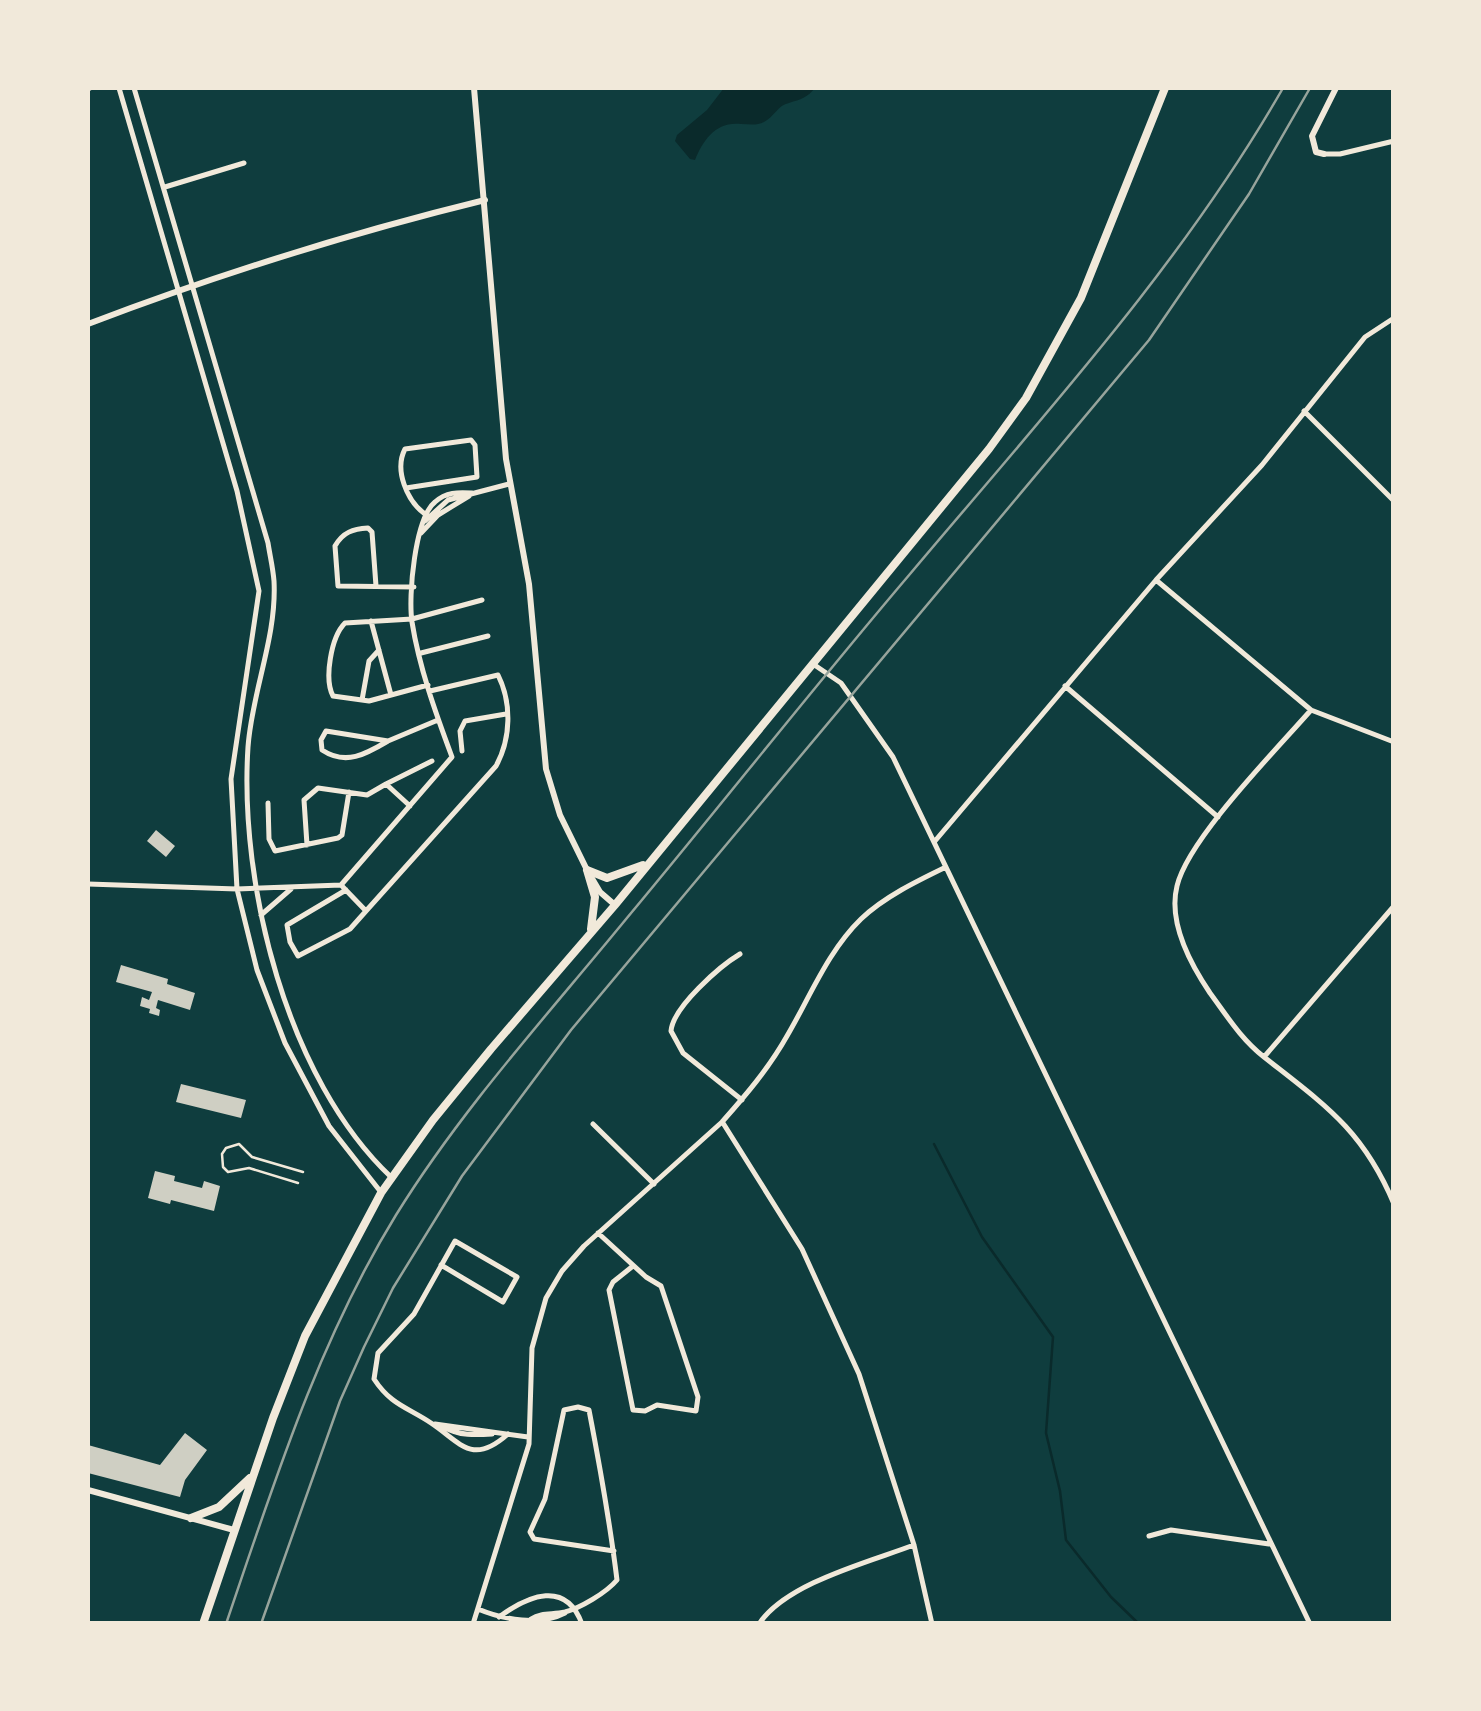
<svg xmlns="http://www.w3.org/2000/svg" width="1481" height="1711" viewBox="0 0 1481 1711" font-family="Merriweather,serif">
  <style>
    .water { fill: #0a2a2b }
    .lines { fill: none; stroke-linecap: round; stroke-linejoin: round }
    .stream { stroke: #0a2a2b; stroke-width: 2.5 }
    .building { fill: #cfcfc3 }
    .service { stroke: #f1e9da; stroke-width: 2.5 }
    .minor { stroke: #f1e9da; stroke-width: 5 }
    .tertiary { stroke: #f1e9da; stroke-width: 6 }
    .secondary { stroke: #f1e9da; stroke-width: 6 }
    .trunk { stroke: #f1e9da; stroke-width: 8 }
    .rail { stroke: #97a49c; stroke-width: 2.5 }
  </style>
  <rect width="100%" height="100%" fill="#0f3d3e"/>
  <!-- water -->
  <path class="water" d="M724,88h91c-8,10 -14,11 -26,15 -11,2 -15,14 -25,19 -8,4 -15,2 -23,2 -25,-3 -38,16 -46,36l-5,-1 -15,-18 2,-6 30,-25z"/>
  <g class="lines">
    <!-- stream -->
    <path class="stream" d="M934,1144l48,93 71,100 -7,96 14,58 6,49 45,57 28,27"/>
  </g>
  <!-- building -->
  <path class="building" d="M156,830l19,16 -9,11 -19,-16z
    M121,965l47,14 -1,5 28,9 -5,17 -32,-10 -2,8 4,2 -1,6 -10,-3 1,-4 -10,-3 2,-9 7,3 3,-8 -36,-10z
    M181,1084l65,16 -5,18 -65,-16z
    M155,1171l20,5 -1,5 28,7 2,-7 16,5 -6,25 -43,-11 -1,4 -22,-6z
    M185,1433l22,17 -22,30 -5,17 -92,-24v-28l72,20z"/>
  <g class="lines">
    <!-- service -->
    <path class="service" d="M298,1183l-49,-15 -21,4 -5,-5 -1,-13 4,-6 13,-4 13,13 51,15"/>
    <!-- minor -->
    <path class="minor" d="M119,88l118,403 22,100 -28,188 6,110 20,81 28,73 44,83 51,65
      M134,88l134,455c2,13 5,25 6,38 3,56 -22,110 -26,166 -9,138 39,332 143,430
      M88,89l2,-1
      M1324,154h16l54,-13
      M165,187l79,-24
      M1304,411l90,90
      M406,488l71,-11 -2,-32 -4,-5 -66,9c-11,21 2,52 20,65
      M425,521l23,-21 61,-16
      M421,533l17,-18 31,-19
      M1156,580l155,130 83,32
      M376,586l-4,-54 -4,-4c-15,1 -25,4 -33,18l3,40 76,1
      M371,621l20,74
      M421,653l67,-17
      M813,664l28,19 52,74 417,867
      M428,685l-59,16 -36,-5c-9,-17 -2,-59 12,-73l67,-4 70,-19
      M1065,686l153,131
      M362,700l7,-39 10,-11
      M1311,710c-34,39 -123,129 -134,176 -9,36 14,79 33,107 17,23 31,46 54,64 61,48 99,73 130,147
      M388,741c-22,13 -42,25 -66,9l-1,-10 5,-9 62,10 50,-21
      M462,751l-2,-20 5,-10 41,-7
      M268,803l1,36 6,12 63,-13 4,-3 7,-43
      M410,806l-24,-22 46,-23
      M935,841l221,-261 106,-115 103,-128 29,-19
      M307,845l-3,-45 14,-12 49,7 19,-11
      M88,884l149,5 104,-4 111,-128c-16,-43 -33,-90 -40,-135 -4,-26 3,-104 23,-120 11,-10 23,-10 37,-9
      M341,885l25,26 -16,18 -52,27 -8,-14 -3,-17 59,-35
      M366,911l130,-145c15,-27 16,-63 2,-91l-68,16
      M261,915l30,-26
      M740,954c-20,12 -67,53 -69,77l12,22 59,47
      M1264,1057l130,-151
      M723,1123l79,126 57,125 55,171 18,79
      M593,1124l61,60
      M598,1233l48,44 15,9 37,111 -2,14 -39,-6 -12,6 -12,-1 -24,-120 4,-8 20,-16
      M441,1265l62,37 14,-25 -62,-36 -41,73 -36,39 -4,26c17,26 33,28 57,44 30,20 41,43 77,11
      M435,1424l93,13
      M444,1427c15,9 32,8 48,7
      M1149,1536l22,-6 98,14
      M478,1609c26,11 62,17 87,4
      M499,1617c30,-22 67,-37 83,7
      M531,1619c11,-7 21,-4 34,-7 15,-4 41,-19 52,-32 -7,-57 -17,-113 -28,-170l-11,-3 -14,3 -19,89 -15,33 4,7 80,12
      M473,1624l56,-180 3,-96 14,-50 16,-27 22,-25 138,-124c24,-27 47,-54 65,-86 23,-39 41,-85 74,-117 23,-22 56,-38 85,-52
      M759,1624c27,-41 110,-62 155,-79"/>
    <!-- tertiary -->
    <path class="tertiary" d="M1324,154l-8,-2 -4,-16 24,-48
      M88,324c129,-49 262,-91 397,-124
      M88,1490l146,40"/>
    <!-- secondary -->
    <path class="secondary" d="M474,88l32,371 23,125 17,185 14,46 27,55 13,22 15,13"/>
    <!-- trunk -->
    <path class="trunk" d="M587,870l20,8 36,-13
      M587,870l8,27 -4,32
      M191,1518l28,-11 31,-29
      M203,1624l70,-206 32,-82 76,-143 52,-73 58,-71 124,-144 374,-456 37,-51 55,-100 84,-210"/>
    <!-- rail -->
    <path class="rail" d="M226,1624c48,-141 92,-282 170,-409 65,-105 148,-196 226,-291 97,-116 190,-235 288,-350 132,-157 271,-308 373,-486
      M261,1624l79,-223 24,-54 29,-59 69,-112 109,-146 578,-690 100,-146 61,-106"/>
  </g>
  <!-- border -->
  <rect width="1481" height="1711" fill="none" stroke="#f1e9da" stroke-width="180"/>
</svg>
